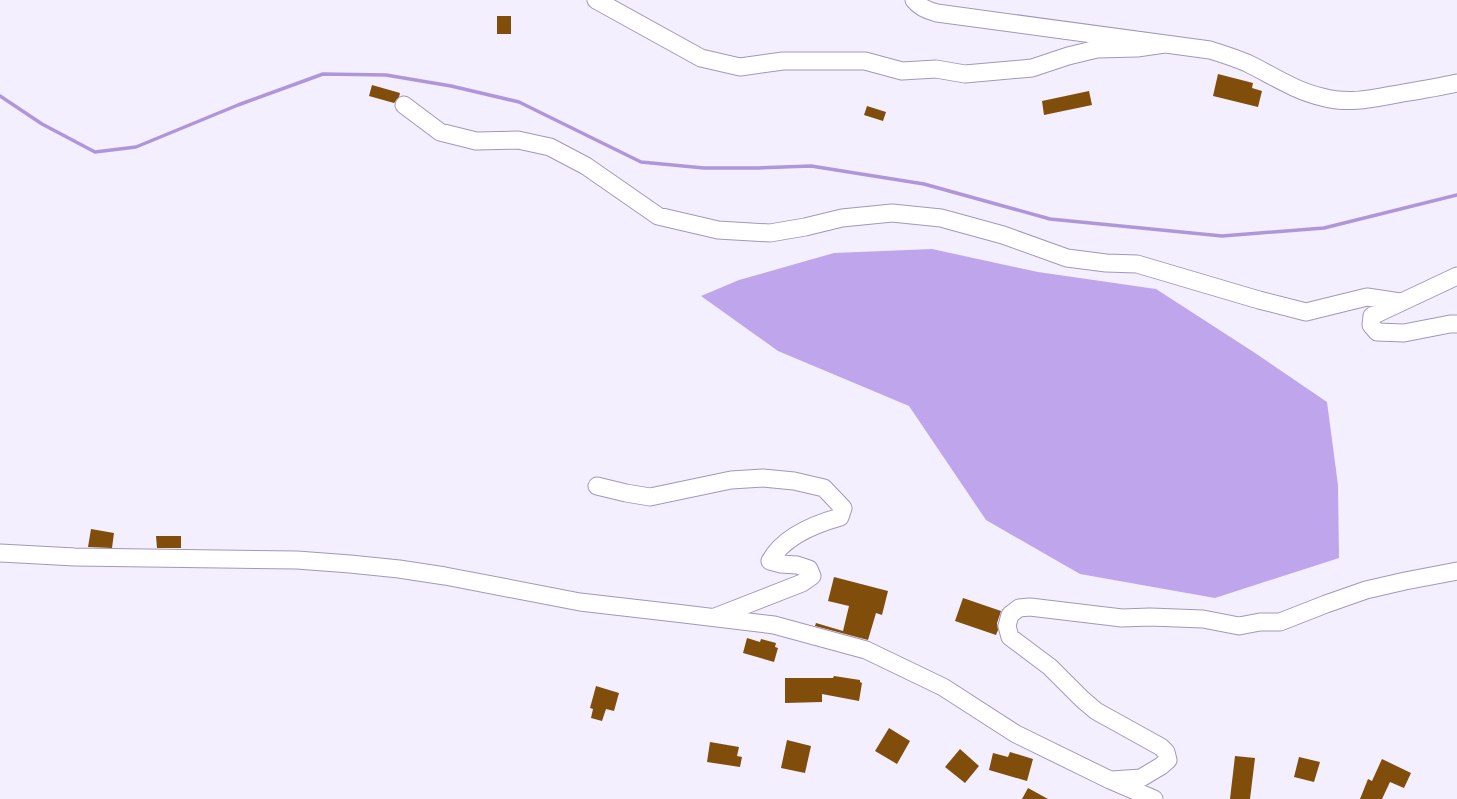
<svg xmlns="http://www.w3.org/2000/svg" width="1457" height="799" viewBox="0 0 1457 799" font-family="'Source Serif 4',serif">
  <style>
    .forest { fill: #bfa6ec }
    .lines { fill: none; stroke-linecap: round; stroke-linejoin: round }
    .stream { stroke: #af96da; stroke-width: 3.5 }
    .building { fill: #814d0a }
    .minor-casing { stroke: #a397b9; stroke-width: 19 }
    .minor { stroke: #fff; stroke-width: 17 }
  </style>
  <rect width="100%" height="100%" fill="#f4effe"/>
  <!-- forest -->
  <path class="forest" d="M932,249l106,23 118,17 96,62 75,51 11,83 1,73 -124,40 -135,-24 -94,-54 -77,-114 -131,-55 -77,-55 38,-16 95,-27z"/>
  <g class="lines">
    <!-- stream -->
    <path class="stream" d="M0,96l42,28 53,28 41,-5 102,-42 85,-31 63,1 65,11 68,16 122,60 63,6h54l53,-2 113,18 126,35 172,17 102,-8 133,-33"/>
  </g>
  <!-- building -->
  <path class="building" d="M497,16h14v18h-14z
    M1218,74l35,9 -1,5 10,3 -4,16 -45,-11z
    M372,85l28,8 -1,4 -5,6 -25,-7z
    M1089,91l3,14 -48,10 -2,-14z
    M867,106l19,6 -3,9 -19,-6z
    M91,529l23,4 -2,15 -24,-1z
    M156,536h25v12h-24z
    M834,577l54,14 -6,24 -6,-2 -8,27 -53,-14 1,-3 27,8 6,-25 -21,-5z
    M963,598l38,13 -4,12 1,7 -2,5 -41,-14z
    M747,638l13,4 1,-3 15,4 -1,4 3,1 -4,14 -31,-9z
    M834,676l26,4v2l2,1 -3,18 -37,-7v8l-37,1v-25h48z
    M596,686l23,7 -5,18 -8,-2 -4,12 -11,-3 2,-9 -3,-1z
    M889,728l21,13 -13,23 -22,-13z
    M787,740l24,6 -6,27 -24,-5z
    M710,742l29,5 -2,9 5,1 -2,10 -33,-5z
    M960,749l19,17 -14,17 -20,-16z
    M1010,752l23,7 -6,22 -38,-11 4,-17 15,4z
    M1235,756l20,2 -5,41h-20z
    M1299,757l21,5 -6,20 -20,-5z
    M1382,759l29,14 -7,15 -14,-6 -8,17h-22l8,-20 4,2z
    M1028,788l20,11h-26z"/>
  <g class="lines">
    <!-- minor casing -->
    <g class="minor-casing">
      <path id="minor" d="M596,0l105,58 39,9 43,-6h82l37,10 34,-2 29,5 67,-6 36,-12 29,-7 40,-1 28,-4
        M914,0c6,8 15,11 23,13l273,37c13,4 25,8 37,13 25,12 48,28 75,34 28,8 53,1 81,-4 18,-3 36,-6 54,-10
        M404,105l36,27 36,9 42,-1 32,7 36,19 72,50 60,14 52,3 35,-6 37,-9 50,-5 49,5 62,17 64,23 39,5 31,1 122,36 47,12 61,-15 33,5
        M1457,276l-85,40 -1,9 6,7 27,1 46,-9h7
        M597,486l29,7 24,4 81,-17 32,-2 31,3 30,7 19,20 -3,9c-25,7 -57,20 -70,44l11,3 16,1 12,4 3,7 -10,7 -87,34
        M0,553l75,4 222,3 53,4 49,5 46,7 135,26 104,12 90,11 92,25 77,37 73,47 94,46 44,19
        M1112,780l29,-2 20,-12 7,-6 -2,-8 -5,-5 -65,-36 -14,-12 -32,-32 -40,-30 -3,-11 3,-11 9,-7 11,-1 92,11 28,-1 53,2 36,7 21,-4h20l46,-18 40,-14 39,-9 52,-10"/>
    </g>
    <!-- minor -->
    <use href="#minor" class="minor"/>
  </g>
</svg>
